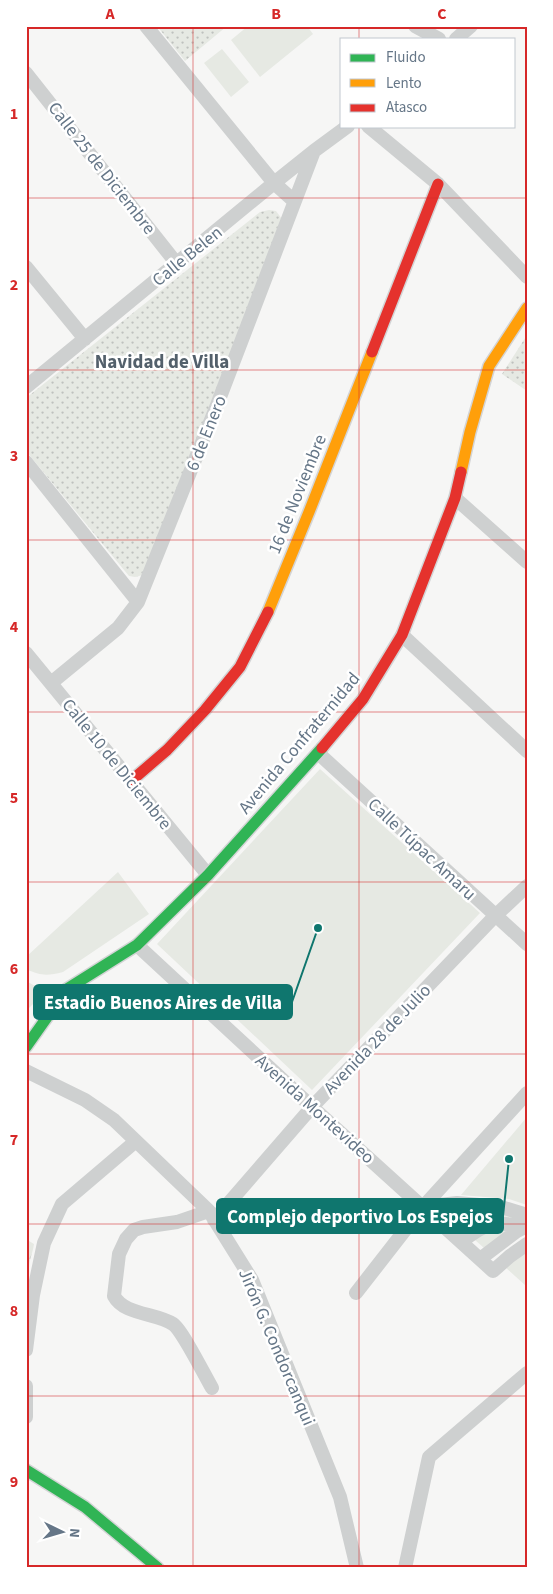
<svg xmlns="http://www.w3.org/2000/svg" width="553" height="1594" viewBox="0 0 553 1594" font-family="'Source Sans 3',sans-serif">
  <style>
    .grass { fill: #e6e9e3 }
    .forest { fill: url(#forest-firs) }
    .park { fill: url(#park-dots) }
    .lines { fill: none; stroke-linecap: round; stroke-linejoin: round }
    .fast-casing { stroke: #d3d4d5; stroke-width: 14 }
    .slow-casing { stroke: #d3d4d5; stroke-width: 14 }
    .jam-casing { stroke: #d3d4d5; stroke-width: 14 }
    .street { stroke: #ced0d0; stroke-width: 14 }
    .fast { stroke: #30b455; stroke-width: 11 }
    .slow { stroke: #ff9f0a; stroke-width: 11 }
    .jam { stroke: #e5322d; stroke-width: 11 }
    .grid { fill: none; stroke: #d62828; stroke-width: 1; stroke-opacity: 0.55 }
    .labels { text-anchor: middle; stroke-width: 5; stroke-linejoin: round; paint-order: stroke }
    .street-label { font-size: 18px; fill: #657687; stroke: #fff }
    .neighbourhood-label { font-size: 19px; font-weight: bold; fill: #53606b; stroke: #fff }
    .leader { fill: none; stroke: #0f766e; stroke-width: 2 }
    .callout-dot { fill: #0f766e; stroke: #fff; stroke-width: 2 }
    .callout { fill: #0f766e; stroke: #0f766e; stroke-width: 2 }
    .callout-label { font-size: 19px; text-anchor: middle; font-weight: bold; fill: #fff }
    .neatline { fill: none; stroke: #d62828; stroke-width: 2 }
    .grid-label { font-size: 16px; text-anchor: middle; font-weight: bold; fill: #d62828 }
  </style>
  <defs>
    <pattern id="forest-firs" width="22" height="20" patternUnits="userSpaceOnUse" patternTransform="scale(1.25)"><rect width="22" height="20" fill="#e6e9e3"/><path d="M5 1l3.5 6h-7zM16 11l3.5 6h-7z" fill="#bec1be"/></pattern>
    <pattern id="park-dots" width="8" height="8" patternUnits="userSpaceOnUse" patternTransform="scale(1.25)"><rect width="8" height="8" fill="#e6e9e3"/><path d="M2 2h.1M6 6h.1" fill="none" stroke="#bec1be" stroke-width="1.8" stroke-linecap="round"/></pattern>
  </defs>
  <rect width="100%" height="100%" fill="#f6f6f5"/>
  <!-- grass -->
  <path class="grass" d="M248,26h59l6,8 -53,43 -29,-37z
    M222,49l27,33 -18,15 -27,-34z
    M320,769l160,144 -168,177 -155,-146z
    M118,872l31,42 -86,58c-16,4 -22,4 -37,-3v-12z
    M26,981l11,6 3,7 -1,4 -13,13z
    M527,1117v88l-18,-6 -48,-4z
    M450,1207l43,2 34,10 -36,-3 -16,10h-10l-12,-8z
    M514,1229l-30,19 -9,-8 -2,-4 10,-6z
    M527,1251v30l-2,4 -20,-18z"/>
  <!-- forest -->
  <path class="forest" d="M29,1241l5,3c-1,8 -5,16 -5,24 -1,5 -1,10 -3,16v-38z"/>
  <!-- park -->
  <path class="park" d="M157,26h70l-42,35z
    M269,210l7,1 6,8v10l-139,346 -8,2 -6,-1 -103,-125v-53l234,-186z
    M527,335v56l-25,-17z"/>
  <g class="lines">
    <!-- fast casing -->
    <g class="fast-casing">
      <path id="fast" d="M26,1047l41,-58 70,-44 71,-70 114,-127
        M26,1470l59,37 73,61"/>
    </g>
    <!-- slow casing -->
    <g class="slow-casing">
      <path id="slow" d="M461,472l9,-40 19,-66 38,-58
        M268,612l41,-100 63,-160"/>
    </g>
    <!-- jam casing -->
    <g class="jam-casing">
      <path id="jam" d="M372,352l66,-168
        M322,748l41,-49 39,-64 53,-137 6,-26
        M131,781l36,-31 38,-40 35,-43 28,-55"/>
    </g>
    <!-- street -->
    <path class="street" d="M146,26l128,157 20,18
      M415,26l24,13
      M456,39l15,-13
      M26,73l151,191
      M368,126l70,58 89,93
      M26,267l59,72
      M26,387l248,-204 40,-32 34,-25
      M26,462l112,140
      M455,498l72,64
      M402,635l125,116
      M26,653l182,222
      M51,683l67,-55 20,-26 79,-197 97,-254
      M318,753l209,191
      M137,945l175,162 181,164 17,-15 17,-12
      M26,1071l59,29 29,20 95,91 43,69 88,217 17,71
      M423,1207l34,-4 44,4 26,8
      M209,1211l-32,11 -34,5 -9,3 -8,9 -7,15 -5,42c10,19 42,17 59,28 9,6 32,52 39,64
      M214,1220l98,-113 183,-191 32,-30
      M461,1242c25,-19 32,-22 64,-15
      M480,1259l37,-28 10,-5
      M356,1293l67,-86 104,-114
      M26,1350l7,-55 11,-52 18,-39 74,-63
      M26,1386v31
      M405,1568l24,-111 98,-84"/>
    <!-- fast -->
    <use href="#fast" class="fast"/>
    <!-- slow -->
    <use href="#slow" class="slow"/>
    <!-- jam -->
    <use href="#jam" class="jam"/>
  </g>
  <!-- grid -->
  <path class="grid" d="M193,26v1542M359,26v13M359,126v1442M26,198h501M26,370h501M26,540h501M26,712h501M26,882h501M26,1054h501M26,1224h501M26,1396h501"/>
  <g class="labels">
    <!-- street labels -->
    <g class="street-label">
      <text transform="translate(102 168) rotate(52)" y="6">Calle 25 de Diciembre</text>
      <text transform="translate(187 256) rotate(-39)" y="6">Calle Belen</text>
      <text transform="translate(206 433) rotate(-68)" y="6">6 de Enero</text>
      <text transform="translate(297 494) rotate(-68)" y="6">16 de Noviembre</text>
      <text transform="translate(299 743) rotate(-50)" y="6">Avenida Confraternidad</text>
      <text transform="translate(117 764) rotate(51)" y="6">Calle 10 de Diciembre</text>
      <text transform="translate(422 849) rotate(43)" y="6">Calle Túpac Amaru</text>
      <text transform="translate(377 1039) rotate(-46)" y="6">Avenida 28 de Julio</text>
      <text transform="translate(315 1109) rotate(42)" y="6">Avenida Montevideo</text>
      <text transform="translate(277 1347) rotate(67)" y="6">Jirón G. Condorcanqui</text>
    </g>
    <!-- neighbourhood labels -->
    <g class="neighbourhood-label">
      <text x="162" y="368">Navidad de Villa</text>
    </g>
  </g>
  <!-- callouts -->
  <path class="leader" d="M318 928L292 1002M509 1159L503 1216"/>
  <g class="callout-dot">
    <circle cx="318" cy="928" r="5"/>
    <circle cx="509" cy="1159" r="5"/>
  </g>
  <g class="callout">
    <rect x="34" y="985" width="258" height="34" rx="5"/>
    <rect x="217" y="1199" width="286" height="34" rx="5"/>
  </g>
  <g class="callout-label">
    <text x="163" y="1009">Estadio Buenos Aires de Villa</text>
    <text x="360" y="1223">Complejo deportivo Los Espejos</text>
  </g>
  <!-- border -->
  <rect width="553" height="1594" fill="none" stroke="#ffffff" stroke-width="55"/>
  <!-- legend -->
  <rect x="340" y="38" width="175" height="90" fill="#ffffff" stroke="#c1c8cf"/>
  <rect x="350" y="54" width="25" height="8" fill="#30b455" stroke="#c1c8cf"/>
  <text x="386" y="62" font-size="15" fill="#657687">Fluido</text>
  <rect x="350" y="79" width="25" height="8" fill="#ff9f0a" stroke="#c1c8cf"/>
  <text x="386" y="88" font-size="15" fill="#657687">Lento</text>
  <rect x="350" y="104" width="25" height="8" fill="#e5322d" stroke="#c1c8cf"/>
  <text x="386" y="112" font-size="15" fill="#657687">Atasco</text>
  <!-- north arrow -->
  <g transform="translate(62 1532) rotate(95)" stroke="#ffffff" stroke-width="4" paint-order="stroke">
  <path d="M0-4L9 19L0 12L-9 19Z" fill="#657687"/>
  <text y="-8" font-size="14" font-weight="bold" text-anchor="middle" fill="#657687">N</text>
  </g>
  <rect x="28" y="28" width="498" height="1538" class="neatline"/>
  <g class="grid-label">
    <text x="110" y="19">A</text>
    <text x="276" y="19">B</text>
    <text x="442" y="19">C</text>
    <text x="14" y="119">1</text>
    <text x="14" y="290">2</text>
    <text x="14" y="461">3</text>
    <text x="14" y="632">4</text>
    <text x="14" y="803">5</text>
    <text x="14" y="974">6</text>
    <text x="14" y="1145">7</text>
    <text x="14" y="1316">8</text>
    <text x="14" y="1487">9</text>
  </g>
</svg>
